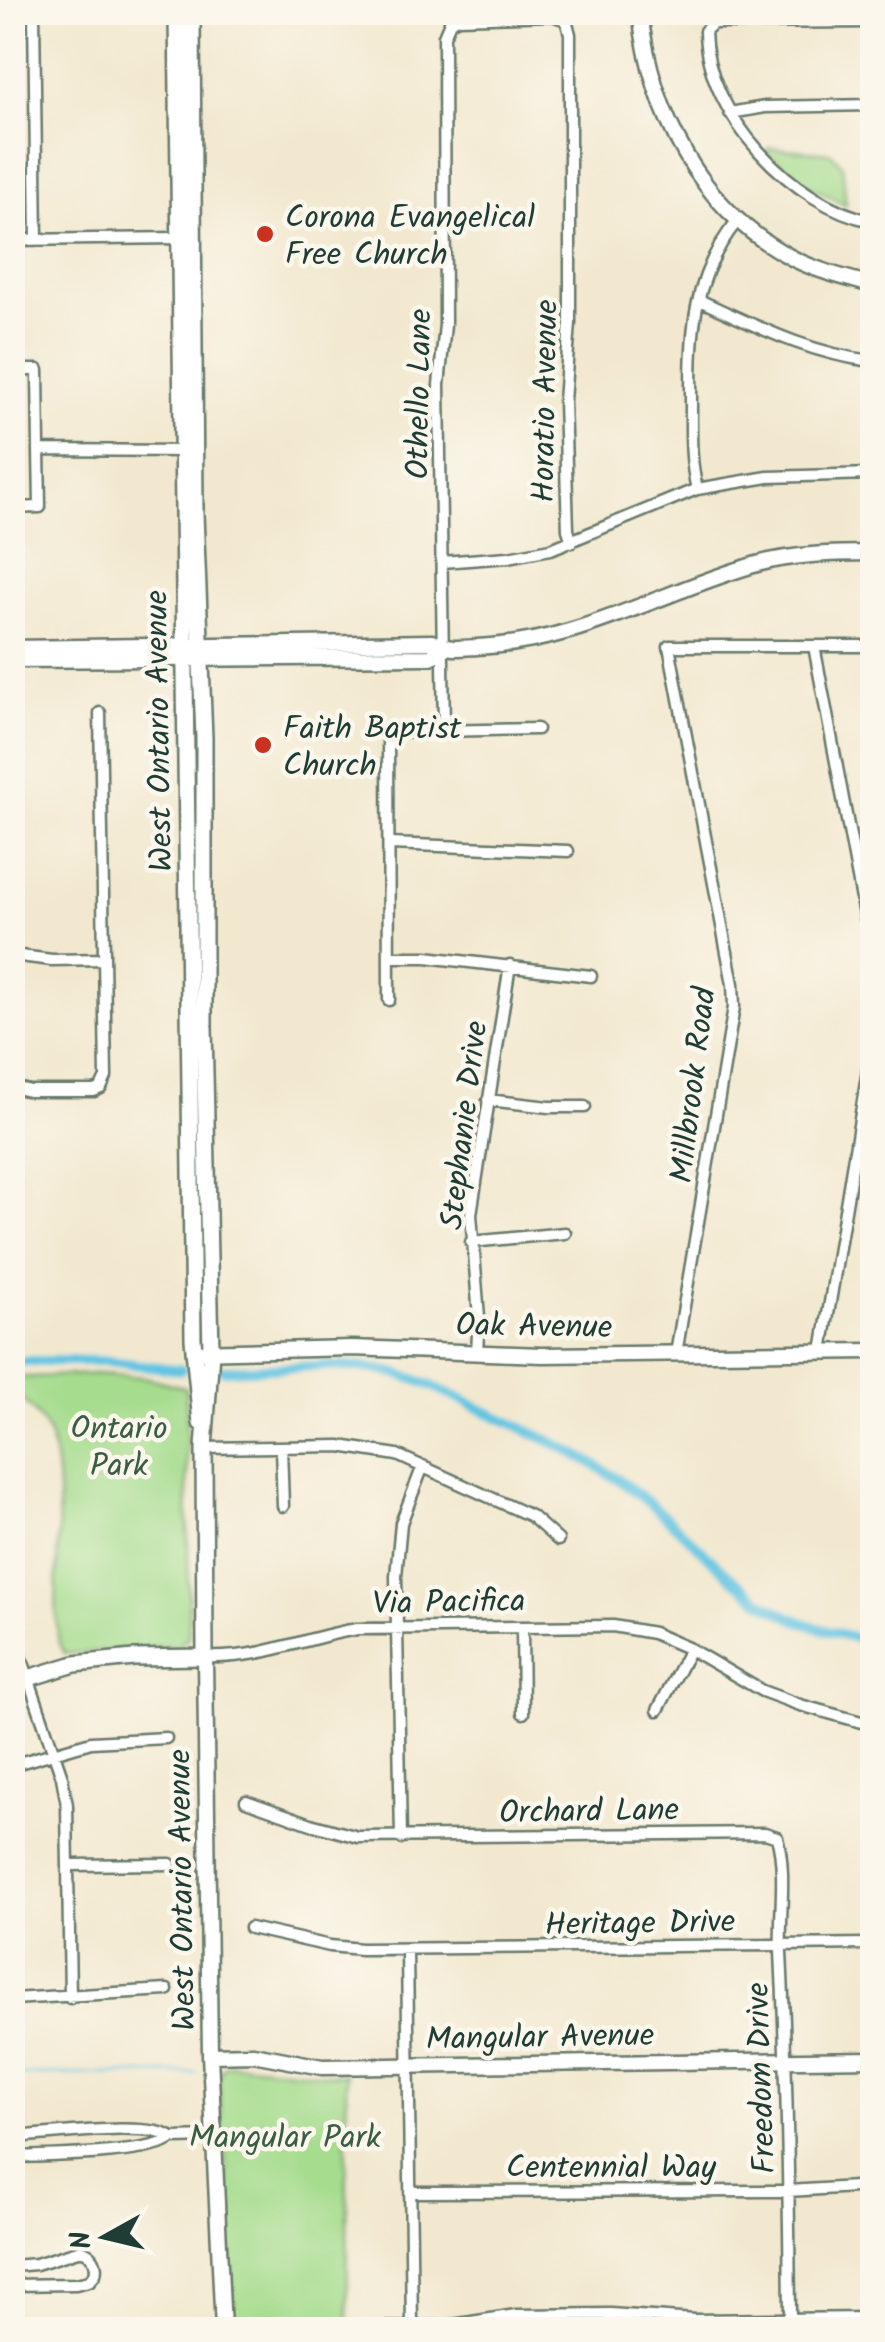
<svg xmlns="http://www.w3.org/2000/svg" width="885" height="2342" viewBox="0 0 885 2342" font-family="Kalam,sans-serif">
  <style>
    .green { fill: #a5dc8d; stroke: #628c60; stroke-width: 2.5 }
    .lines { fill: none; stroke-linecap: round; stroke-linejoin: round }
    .stream { stroke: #64c5e2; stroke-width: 2.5 }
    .canal { stroke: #64c5e2; stroke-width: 10 }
    .street-casing { stroke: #69796a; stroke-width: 15 }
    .secondary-casing { stroke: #69796a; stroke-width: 19 }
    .primary-casing { stroke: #69796a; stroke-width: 20 }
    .street { stroke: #fff; stroke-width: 10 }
    .secondary { stroke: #fff; stroke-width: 14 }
    .primary { stroke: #fff; stroke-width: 15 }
    .poi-dot { fill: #c8321e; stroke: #fbf7ec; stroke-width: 4 }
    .labels { text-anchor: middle; stroke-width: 9; stroke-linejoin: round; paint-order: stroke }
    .poi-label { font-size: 32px; fill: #1f3d34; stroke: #fbf7ec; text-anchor: start }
    .street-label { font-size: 32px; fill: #1f3d34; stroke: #fbf7ec }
    .park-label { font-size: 32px; fill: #3a5d46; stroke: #fbf7ec }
  </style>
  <rect width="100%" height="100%" fill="#fbf7ec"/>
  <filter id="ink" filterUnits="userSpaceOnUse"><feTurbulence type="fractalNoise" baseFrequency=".01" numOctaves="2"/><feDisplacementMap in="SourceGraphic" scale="20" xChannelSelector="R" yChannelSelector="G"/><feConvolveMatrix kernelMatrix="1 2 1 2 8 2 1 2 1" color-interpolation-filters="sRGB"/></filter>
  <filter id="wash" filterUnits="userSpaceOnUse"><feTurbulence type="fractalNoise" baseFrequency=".0048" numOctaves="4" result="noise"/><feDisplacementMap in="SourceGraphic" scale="40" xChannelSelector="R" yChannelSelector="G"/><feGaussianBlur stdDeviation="2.25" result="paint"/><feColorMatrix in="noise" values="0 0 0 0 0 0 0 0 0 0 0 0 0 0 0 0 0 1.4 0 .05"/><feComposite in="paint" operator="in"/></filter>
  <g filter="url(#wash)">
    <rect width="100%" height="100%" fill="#f2e8cf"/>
    <!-- green -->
    <path class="green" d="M769,148l62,5 11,12 4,40 -39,-20 -41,-33z
      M95,1374l49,3 42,11 3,248 -9,9 -115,9 -6,-10c-9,-65 9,-141 -8,-203 -6,-21 -22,-36 -38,-49v-14z
      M226,2065c39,-2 79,10 120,10l2,246h-108l-7,-6 -7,-150 -6,-62 -1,-29z"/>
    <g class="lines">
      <!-- stream -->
      <path class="stream" d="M12,2075l184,-2"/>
      <!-- canal -->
      <path class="canal" d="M12,1361h96l74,9
        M223,1370c49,-1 102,-8 151,-1 40,5 77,26 113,43 51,23 102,45 147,79 91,69 113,132 238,149"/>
    </g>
  </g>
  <g filter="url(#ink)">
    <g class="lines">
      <!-- street casing -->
      <g class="street-casing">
        <path id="street" d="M34,12l3,228
          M872,22l-159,1 -8,8c1,83 88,175 167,190
          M730,113l35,-6 107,-2
          M12,240l169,-2
          M699,300c57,26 111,54 173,61
          M12,370h26l1,80
          M697,489c-7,-28 -6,-56 -6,-85 0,-70 0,-127 47,-184
          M12,508l28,-1 -1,-57 150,1
          M442,562l66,-5 43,-8 146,-60 71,-12 104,-3
          M814,646l58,306
          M444,731l-5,-346 6,-60 -1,-289 6,-14 8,-4 94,-3 14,5 4,14v289l-6,78 4,129 4,12
          M390,844l178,7
          M12,955l40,5 51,-1
          M389,957h37l165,19
          M389,1000l-1,-268 149,-3
          M12,1087l18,4h64l7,-3 5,-11 -6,-364
          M488,1100l61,7h36
          M471,1242l94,-9
          M477,1351l2,-33 -8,-104 39,-249
          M822,1351l50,-305
          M676,1354l58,-347 -1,-23 -64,-338h203
          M281,1447l2,59
          M204,1448l136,-2 57,9 134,61 27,24
          M522,1628l1,85
          M12,1630l50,147 5,28 3,193
          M205,1657c59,2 97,-19 152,-28l256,-3 40,7 37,16 72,42 38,14 72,20
          M658,1710l32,-61
          M12,1765l79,-23 75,-4
          M246,1801l68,24 44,12 407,-4 12,4c10,37 2,77 4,115 6,122 8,244 9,366
          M401,1838l-5,-262 5,-53 22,-57
          M71,1865l99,-1
          M250,1928l80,18 31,3 511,-5
          M407,1950l5,377
          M12,1999l155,-9
          M12,2137c34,-1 138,-17 160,1
          M12,2157c30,-1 142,-2 160,-19l42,-1
          M410,2192l378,-1 84,-5
          M12,2266l24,-2 45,-14c12,4 17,13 14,24l-6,7 -13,3 -64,1
          M223,2329l223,-3 70,-11 94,-1 84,6 178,-2
          M610,2330v-16"/>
      </g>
      <!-- secondary casing -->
      <g class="secondary-casing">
        <path id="secondary" d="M640,12c11,100 60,198 152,246 25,13 54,20 80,27
          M12,648l420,-6c15,8 28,6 45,5 101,-4 185,-56 280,-83 37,-10 78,-11 115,-11
          M12,660l419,-3 13,-9
          M194,1352l158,-4 190,7 330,-4
          M205,1657l5,398 13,275
          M210,2055l43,-1 69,13 550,-8"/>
      </g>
      <!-- primary casing -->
      <g class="primary-casing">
        <path id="primary" d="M177,12l16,1327 8,84
          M12,1683l63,-19 59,-6 71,-1 -1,-209 7,-96 -7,-326v-288l-9,-224 -3,-502"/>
      </g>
      <!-- street -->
      <use href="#street" class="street"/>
      <!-- secondary -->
      <use href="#secondary" class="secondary"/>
      <!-- primary -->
      <use href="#primary" class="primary"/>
    </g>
  </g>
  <!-- markers -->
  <g class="poi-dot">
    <circle cx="265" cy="234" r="10"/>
    <circle cx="263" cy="745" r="10"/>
  </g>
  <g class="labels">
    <!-- poi labels -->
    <g class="poi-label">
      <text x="285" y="227">Corona Evangelical<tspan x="285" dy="37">Free Church</tspan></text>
      <text x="283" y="738">Faith Baptist<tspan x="283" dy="37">Church</tspan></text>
    </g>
    <!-- street labels -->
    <g class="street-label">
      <text transform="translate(418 394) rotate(-89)" y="11">Othello Lane</text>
      <text transform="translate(544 401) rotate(-89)" y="11">Horatio Avenue</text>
      <text transform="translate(158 731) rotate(-91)" y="11">West Ontario Avenue</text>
      <text transform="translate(692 1085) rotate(-83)" y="11">Millbrook Road</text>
      <text transform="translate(463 1125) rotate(-83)" y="11">Stephanie Drive</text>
      <text transform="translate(534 1325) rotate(1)" y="11">Oak Avenue</text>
      <text transform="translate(449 1601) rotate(-1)" y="11">Via Pacifica</text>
      <text transform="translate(589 1810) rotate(-1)" y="11">Orchard Lane</text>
      <text transform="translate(181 1890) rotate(-91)" y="11">West Ontario Avenue</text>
      <text transform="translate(640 1922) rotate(-1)" y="11">Heritage Drive</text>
      <text transform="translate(540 2036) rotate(-1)" y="11">Mangular Avenue</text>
      <text transform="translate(760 2078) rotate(-92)" y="11">Freedom Drive</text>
      <text x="611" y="2177">Centennial Way</text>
    </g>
    <!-- park labels -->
    <g class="park-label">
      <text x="119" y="1438">Ontario<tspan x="119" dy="37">Park</tspan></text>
      <text x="285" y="2147">Mangular Park</text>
    </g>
  </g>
  <!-- margin -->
  <rect width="885" height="2342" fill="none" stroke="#fbf7ec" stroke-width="50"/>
  <!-- north arrow -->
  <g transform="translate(105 2237) rotate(262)" stroke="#fbf7ec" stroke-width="8" paint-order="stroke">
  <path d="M0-8L18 38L0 25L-18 38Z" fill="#1f3d34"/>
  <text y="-15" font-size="28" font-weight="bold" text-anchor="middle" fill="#1f3d34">N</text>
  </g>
</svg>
